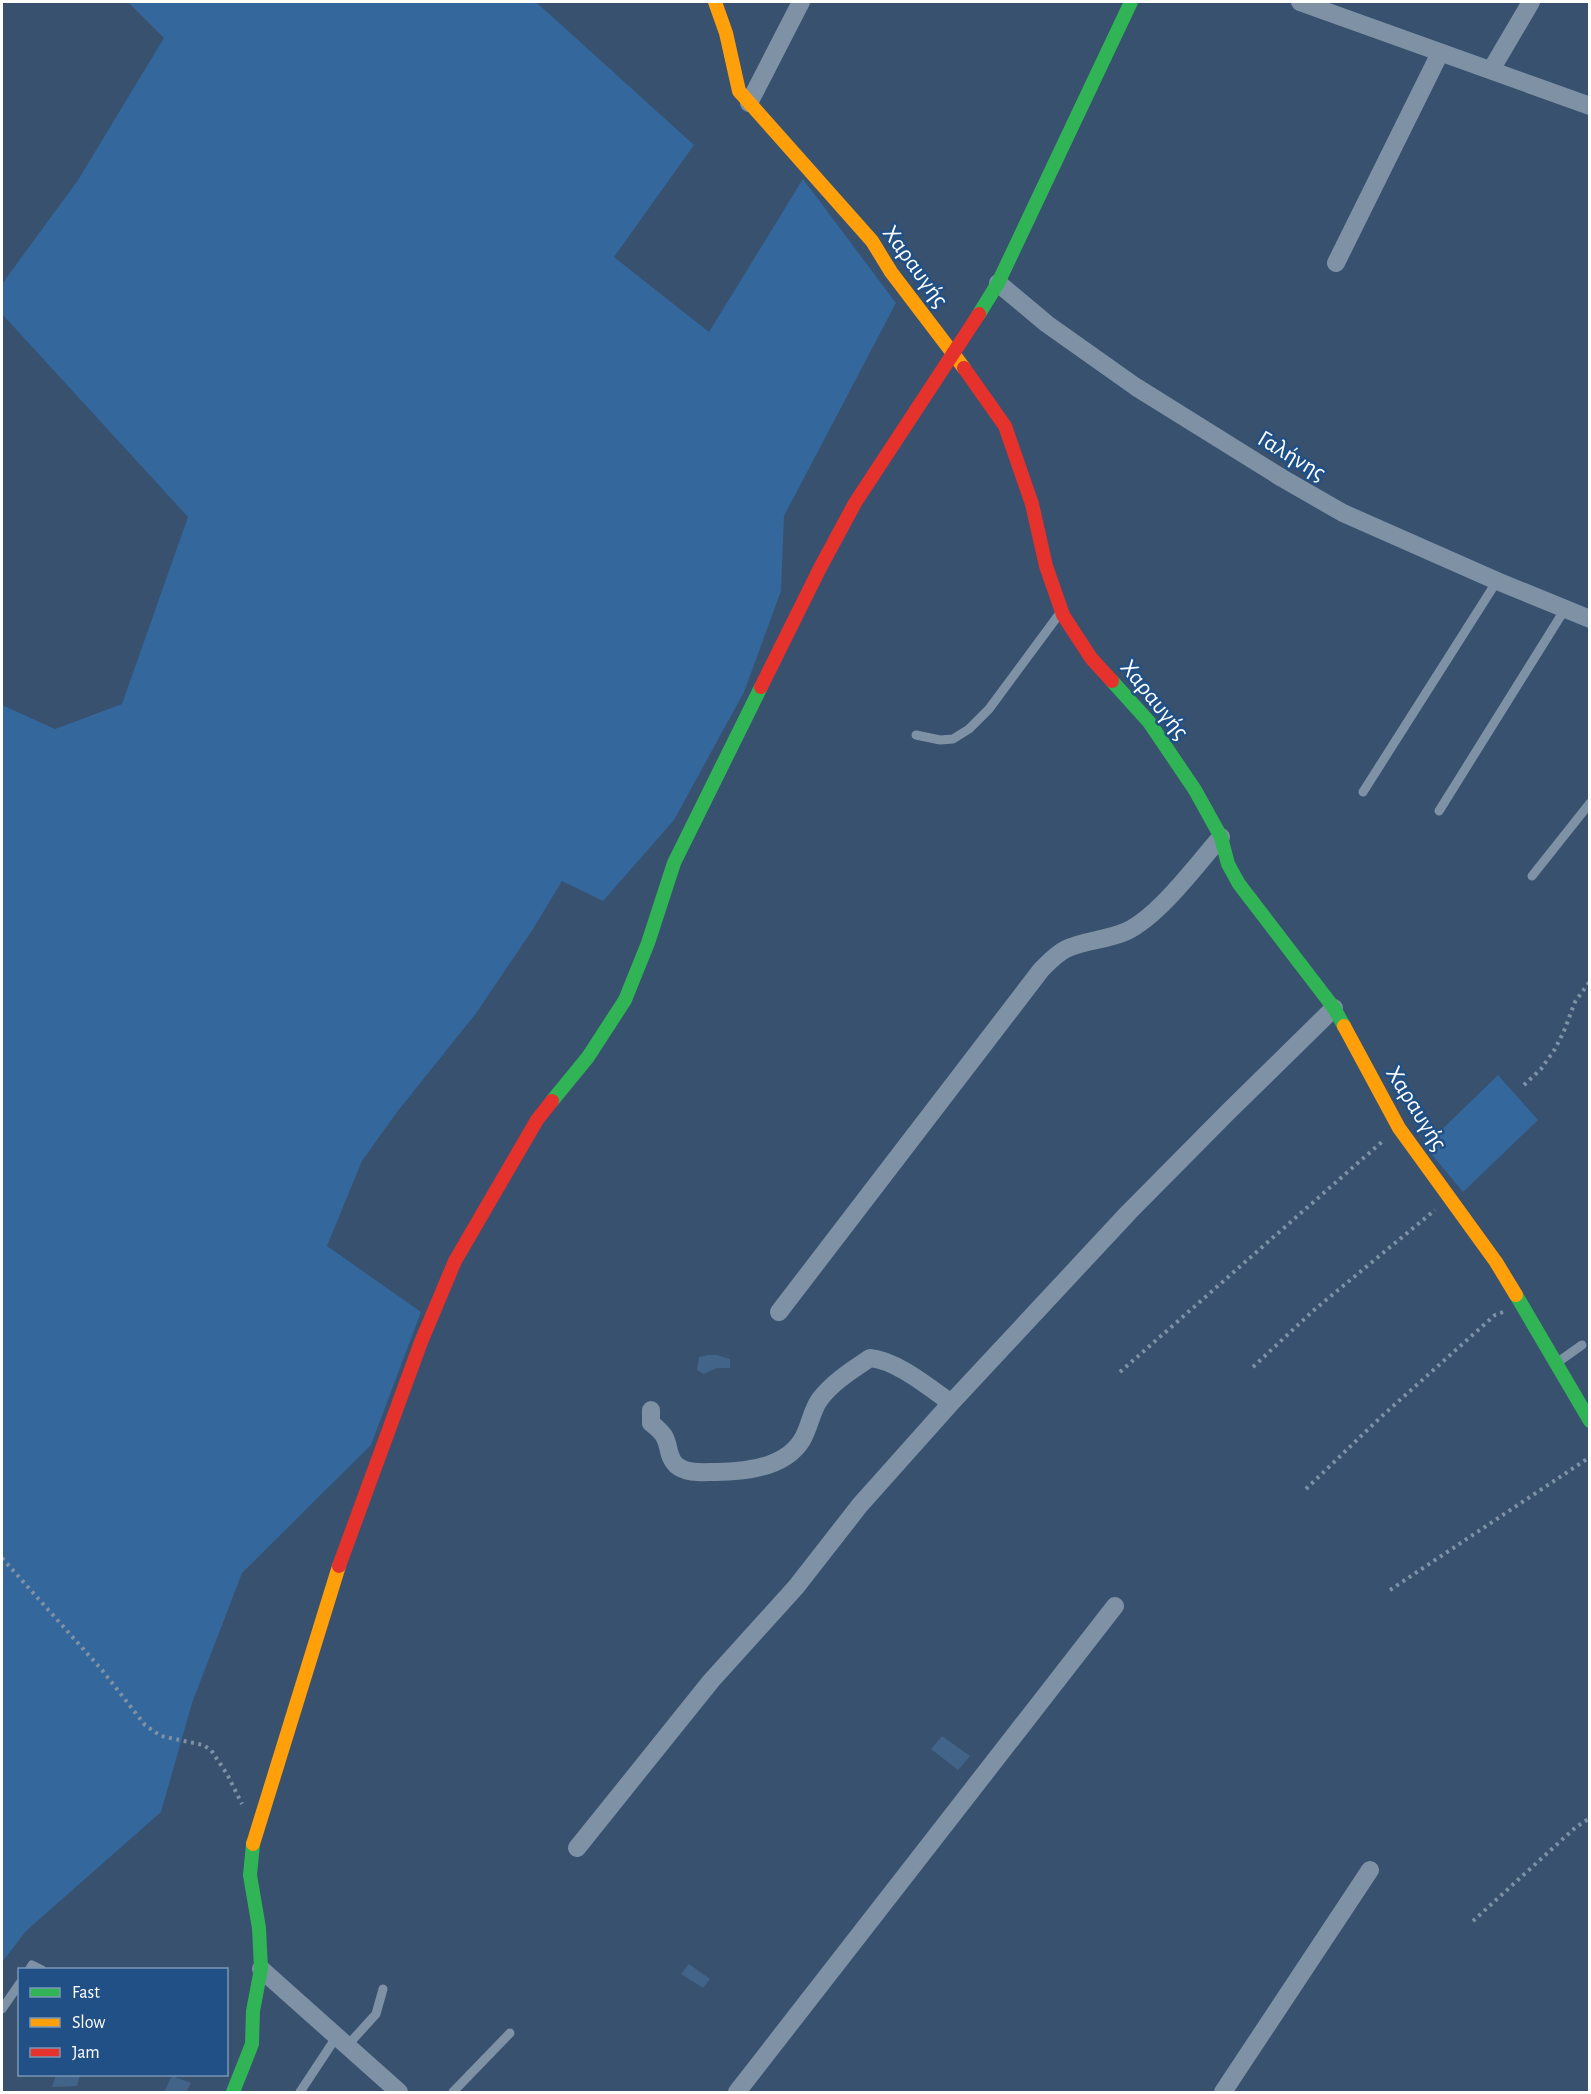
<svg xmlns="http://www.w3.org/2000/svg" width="1591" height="2094" viewBox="0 0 1591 2094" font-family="'Alegreya Sans',sans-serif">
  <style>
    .green { fill: #34679c }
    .water { fill: #426489 }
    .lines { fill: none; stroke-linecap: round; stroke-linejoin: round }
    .path { stroke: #7e91a5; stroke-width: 4; stroke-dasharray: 3 4.5; stroke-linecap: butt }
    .lane { stroke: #7e91a5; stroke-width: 9 }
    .street { stroke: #7e91a5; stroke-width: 18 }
    .fast { stroke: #30b455; stroke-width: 14 }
    .slow { stroke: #ff9f0a; stroke-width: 14 }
    .jam { stroke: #e5322d; stroke-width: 14 }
    .labels { text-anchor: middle; stroke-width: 5; stroke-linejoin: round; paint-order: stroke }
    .street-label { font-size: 24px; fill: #fff; stroke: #205086 }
  </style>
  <rect width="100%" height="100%" fill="#37516f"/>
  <!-- green -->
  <path class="green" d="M128,2h408l158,143 -80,112 95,75 94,-153 93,124 -112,213 -3,75 -37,101 -70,128 -71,81 -41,-20 -29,48 -56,83 -80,100 -35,49 -35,85 94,66 -50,133 -129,128 -50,130 -31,109 -135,119 -24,31v-1257l53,24 67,-25 66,-187 -186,-203v-30l76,-104 86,-142z
    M1498,1075l40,45 -75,72 -38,-46z"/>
  <!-- water -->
  <path class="water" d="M708,1355h9l13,4v9h-13l-13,6 -7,-4 2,-13z
    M942,1736l28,20 -12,14 -27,-21z
    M689,1964l21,15 -7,9 -22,-14z
    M56,2075h24l-3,11 -25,1z
    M172,2076l19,7 -5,9h-22z"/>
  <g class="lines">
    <!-- path -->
    <path class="path" d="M1524,1085l17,-16 14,-20 9,-18 11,-29 15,-21
      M1253,1367l61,-57 121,-100
      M1120,1372l264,-232
      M1306,1489l76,-73 113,-101 8,-3
      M2,1558l100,112 43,55 16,11 42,9 8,5 16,24 15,30
      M1390,1590l200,-133
      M1473,1921l103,-94 14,-9"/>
    <!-- lane -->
    <path class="lane" d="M916,735l24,5 13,-1 16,-10 20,-20 71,-96
      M1363,792l134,-211
      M1439,811l126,-202
      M1532,876l58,-73
      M1558,1362l24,-17
      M29,1970l3,-5 10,5
      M2,2009l18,-26
      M347,2046l29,-32 7,-25
      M300,2092l37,-56
      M453,2092l57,-59"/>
    <!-- street -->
    <path class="street" d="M1300,2l290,104
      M1491,70l40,-68
      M749,103l52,-101
      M1336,263l104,-210
      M998,283l49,41 89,63 146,91 61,35 154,68 93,38
      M779,1312l262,-342c8,-8 15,-16 25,-21 19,-9 42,-9 61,-18 33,-16 70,-67 94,-94
      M651,1410v13c5,4 10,8 13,13 6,10 3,20 12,29 11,9 26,7 40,7 29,0 69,-4 86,-32 8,-13 9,-29 18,-41 13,-17 32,-29 50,-41 26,2 60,30 81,45
      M577,1848l134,-167 85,-94 64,-82 91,-102 178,-191 100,-101 105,-103
      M261,1969l138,123
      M737,2092l378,-486
      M1223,2092l147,-222"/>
    <!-- fast -->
    <path class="fast" d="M979,314l19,-31 133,-281
      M1112,681l37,41 46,68 26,47 7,27 11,20 95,124 10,18
      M552,1101l36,-44 37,-57 23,-57 26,-80 87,-176
      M1516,1295l74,126
      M233,2092l19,-48 1,-33 8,-42 -2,-41 -9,-53 3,-31"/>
    <!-- slow -->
    <path class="slow" d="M715,2l11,31 13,58 133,150 19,31 73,96
      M1344,1026l55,102 97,134 20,33
      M253,1844l86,-278"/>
    <!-- jam -->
    <path class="jam" d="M964,368l41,58 27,78 14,62 17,49 28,43 21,23
      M761,687l59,-119 35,-65 124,-189
      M339,1566l82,-224 34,-81 82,-141 15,-19"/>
  </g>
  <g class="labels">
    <!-- street labels -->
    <g class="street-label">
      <text transform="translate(916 266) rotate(54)" y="8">Χαραυγής</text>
      <text transform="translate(1292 455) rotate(31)" y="8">Γαλήνης</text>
      <text transform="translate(1155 699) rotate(51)" y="8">Χαραυγής</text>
      <text transform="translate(1417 1108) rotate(58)" y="8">Χαραυγής</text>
    </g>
  </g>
  <!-- border -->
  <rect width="1591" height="2094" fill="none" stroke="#ffffff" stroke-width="6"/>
  <!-- legend -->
  <rect x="18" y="1968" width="210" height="108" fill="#205086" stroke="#7996b6" stroke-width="1.5"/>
  <rect x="30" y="1988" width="30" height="9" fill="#30b455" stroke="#7996b6" stroke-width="1.5"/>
  <text x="72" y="1998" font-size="18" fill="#ffffff">Fast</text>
  <rect x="30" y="2018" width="30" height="9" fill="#ff9f0a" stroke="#7996b6" stroke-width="1.5"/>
  <text x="72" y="2028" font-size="18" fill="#ffffff">Slow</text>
  <rect x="30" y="2048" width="30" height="9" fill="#e5322d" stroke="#7996b6" stroke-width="1.5"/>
  <text x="72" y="2058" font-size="18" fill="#ffffff">Jam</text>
</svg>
